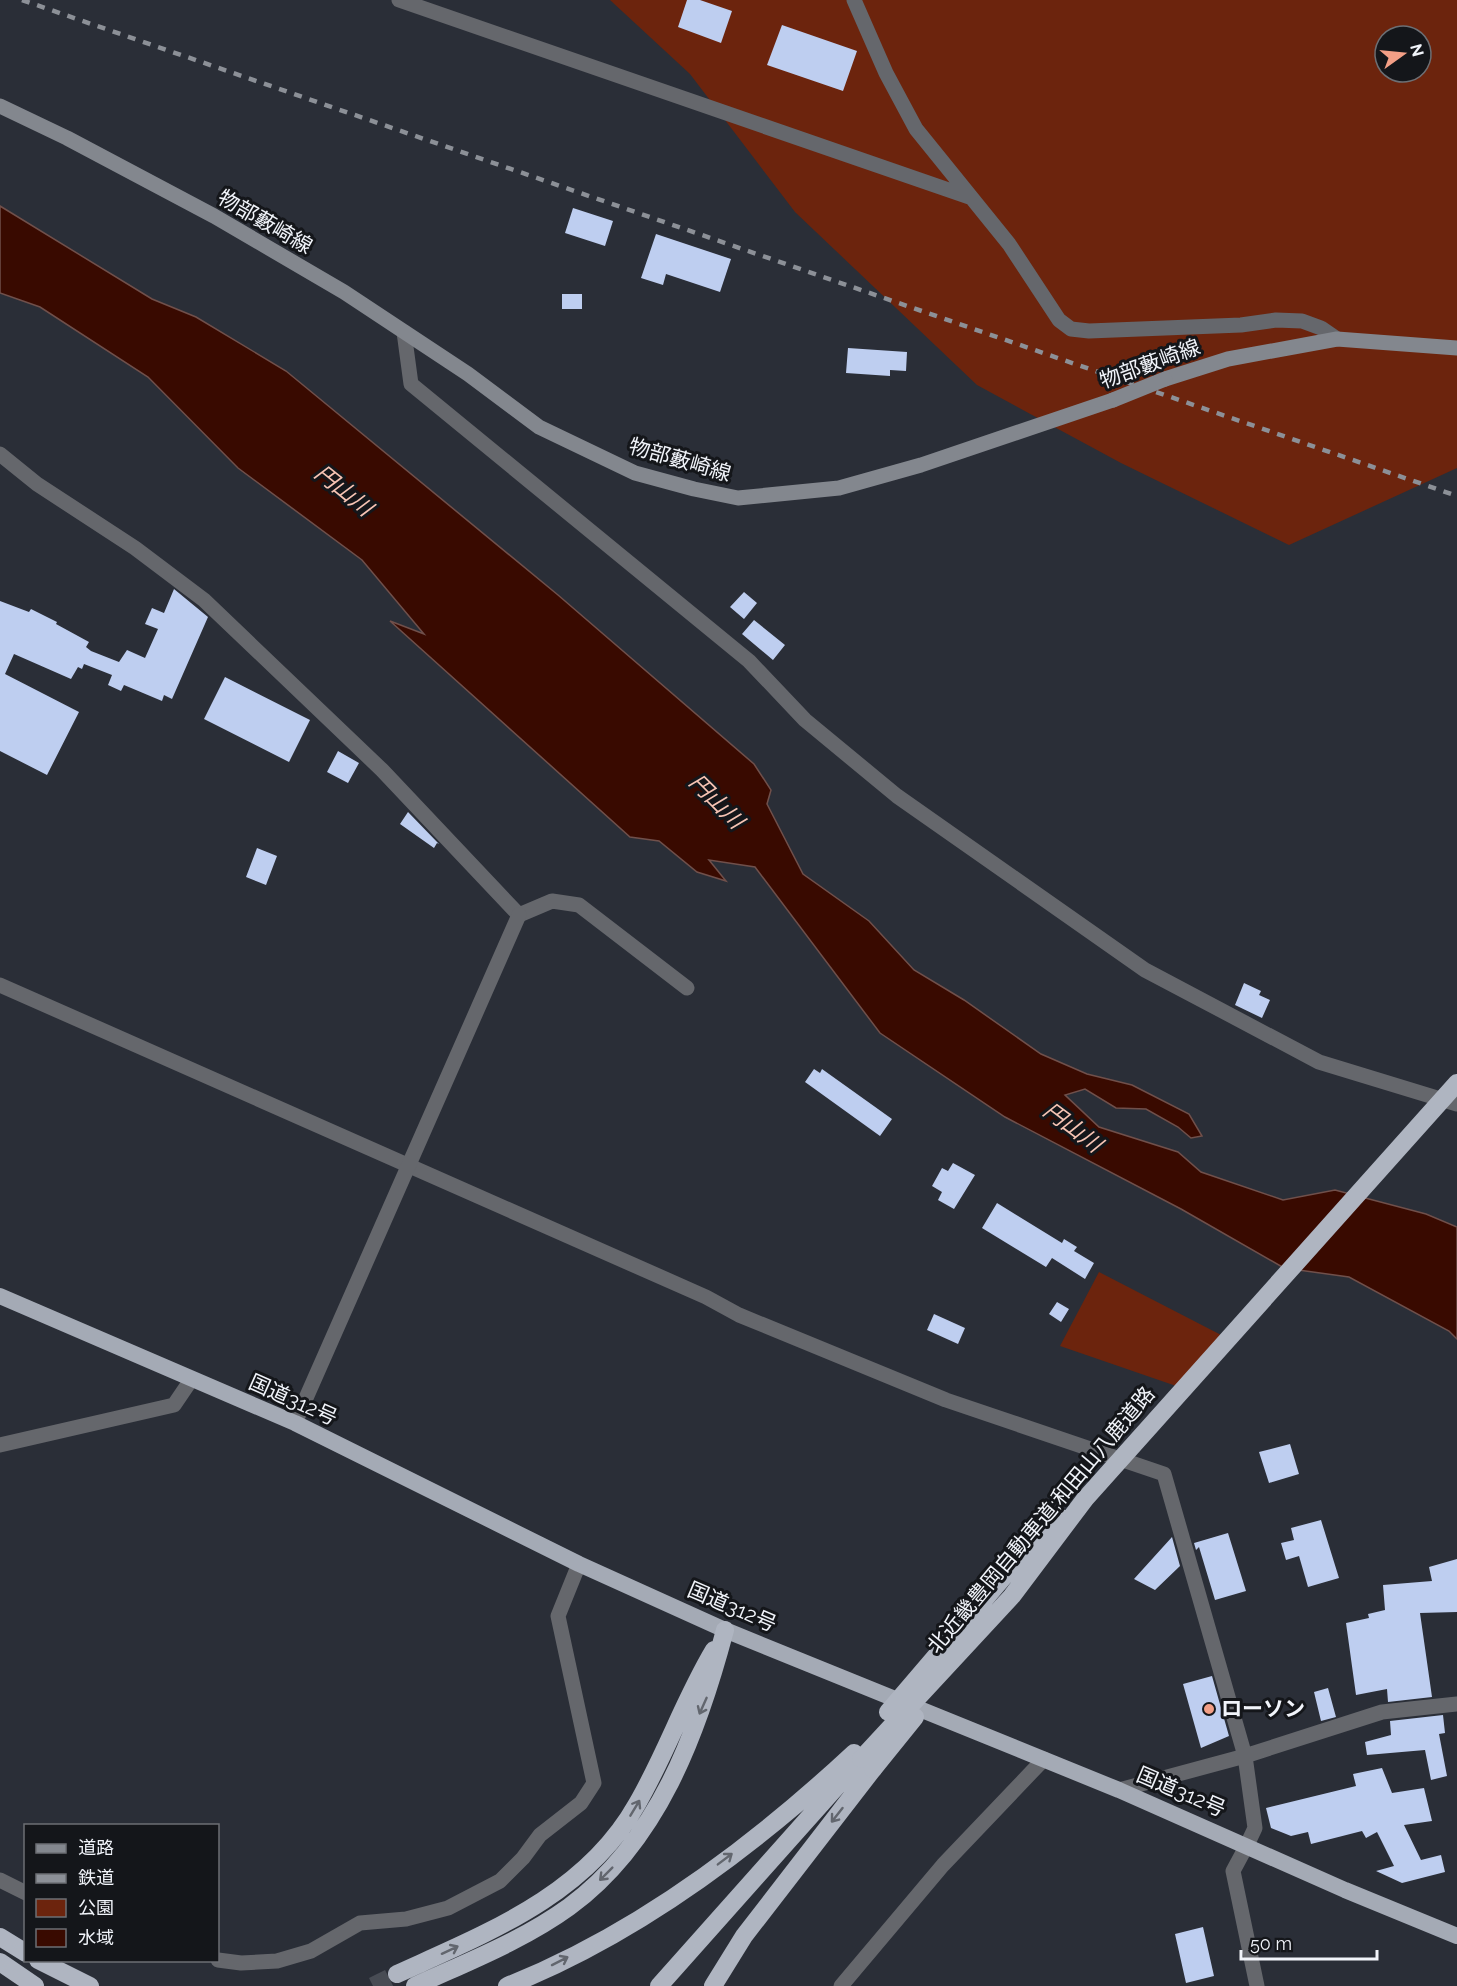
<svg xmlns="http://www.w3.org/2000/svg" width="1457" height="1986" viewBox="0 0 1457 1986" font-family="Raleway,'Noto Sans JP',sans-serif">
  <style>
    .green { fill: #6c240d; fill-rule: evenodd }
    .water { fill: #390a00; stroke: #70504b; stroke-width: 1.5 }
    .building { fill: #becef0 }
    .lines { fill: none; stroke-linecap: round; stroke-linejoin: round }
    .motorway-tunnel { stroke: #484c54; stroke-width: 18; stroke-dasharray: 18 9; stroke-linecap: butt }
    .minor { stroke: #65676c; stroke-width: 15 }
    .tertiary { stroke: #65676c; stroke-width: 15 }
    .secondary { stroke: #83878e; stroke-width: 15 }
    .trunk { stroke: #a4aab5; stroke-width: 16 }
    .motorway { stroke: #afb5c1; stroke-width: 18 }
    .rail { stroke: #8c9097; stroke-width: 4.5; stroke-dasharray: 8 8; stroke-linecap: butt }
    .secondary-bridge { stroke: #83878e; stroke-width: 15 }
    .motorway-bridge { stroke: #afb5c1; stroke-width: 18 }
    .oneway { stroke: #62666e }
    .poi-dot { fill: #f39f86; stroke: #14161a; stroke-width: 2 }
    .labels { text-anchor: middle; stroke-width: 6; stroke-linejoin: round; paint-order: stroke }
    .street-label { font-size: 21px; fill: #f1f4fa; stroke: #14161a }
    .poi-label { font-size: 21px; font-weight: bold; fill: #f1f4fa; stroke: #14161a; text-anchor: start }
    .water-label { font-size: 22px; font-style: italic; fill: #f7c4b4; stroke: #14161a }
  </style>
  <rect width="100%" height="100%" fill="#2a2e37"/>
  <!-- green -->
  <path class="green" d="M610,0h847v468l-168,77 -168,-82 -144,-78 -182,-173 -105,-138zM1385,36h36v36h-36z
    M1099,1272l126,65 -43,51 -122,-42z"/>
  <!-- water -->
  <path class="water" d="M0,206l152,93 44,18 90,54 272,224 196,169 17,26 -4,14 36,70 66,47 45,49 50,30 77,54 46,20 45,11 57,29 13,22 -11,2 -13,-11 -32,-18 -30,-1 -31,-19 -20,6 34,32 79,25 23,20 82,28 52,-10 91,24 31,13v112l-8,-8 -100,-54 -65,-9 -103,-59 -176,-92 -125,-84 -125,-166 -46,-7 17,21 -29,-9 -38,-31 -29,-4 -240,-216 34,13 -62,-74 -124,-92 -90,-91 -108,-70 -40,-14z"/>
  <!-- building -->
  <path class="building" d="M687,0h13l32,11 -11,32 -43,-16z
    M782,25l75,26 -14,40 -76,-26z
    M573,208l40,13 -8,25 -40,-13z
    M656,234l75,25 -11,33 -54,-18 -3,11 -22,-7z
    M562,294h20v15h-20z
    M848,348l59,4 -1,19 -16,-1v6l-44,-3z
    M174,589l34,28 -36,82 -8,-4 -2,6 -38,-16 -3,6 -13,-6 4,-10 -28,-11 -2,5 -4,-2 -7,12 -57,-25 -9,20 74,38 -32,63 -47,-24v-150l29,11 2,-3 26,13 -1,2 33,18 -3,5 5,4 28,11 8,-12 18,8 13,-29 -13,-5 7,-16 12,5z
    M744,592l13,11 -13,16 -14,-12z
    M754,620l31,25 -12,15 -31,-26z
    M225,677l85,43 -21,42 -85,-43z
    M338,751l21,12 -11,20 -21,-11z
    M408,812l31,32 -2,-1 -3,5 -34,-24z
    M257,848l20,8 -11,29 -20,-8z
    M1244,983l17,8 -2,4 11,5 -8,18 -27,-13z
    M814,1069l6,4 2,-4 70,50 -12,17 -75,-54z
    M953,1163l22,12 -21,34 -16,-9 4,-8 -10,-6 10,-18 6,3z
    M997,1203l65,40 2,-4 13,8 -3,4 20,12 -9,16 -33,-21 -6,9 -64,-39z
    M1057,1302l12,7 -8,13 -12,-8z
    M934,1314l31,14 -7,16 -31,-14z
    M1290,1444l9,30 -30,9 -10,-31z
    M1321,1520l18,58 -31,9 -9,-31 -13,4 -5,-17 13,-3 -3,-12z
    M1228,1533l18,58 -31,9 -16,-53 -3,3 -2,-7z
    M1172,1537l8,29 -25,24 -21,-11z
    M1457,1559v53l-37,1 12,84 -44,5 -1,-13 -31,6 -10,-72 23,-5 -1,-4 17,-4 -2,-25 49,-4 -3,-14z
    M1212,1676l17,60 -28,12 -18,-64z
    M1328,1688l8,29 -15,4 -7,-29z
    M1443,1715l2,18 -6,1 8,42 -16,4 -6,-30 -58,5 -2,-13 26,-7 -1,-14z
    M1382,1768l10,25 32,-5 8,33 -28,4 17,35 20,-5 4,17 -43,11 -26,-12 18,-5 -17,-34 -11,6 -4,-7 -51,13 -3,-12 -17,4 -20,-8 -5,-20 90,-22 -3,-12z
    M1203,1927l11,49 -28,7 -11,-49z"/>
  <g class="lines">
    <!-- motorway-tunnel -->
    <path class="motorway-tunnel" d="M373,1986l24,-12"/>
    <!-- minor -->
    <path class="minor" d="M399,0l570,197
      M854,0l32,73 30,56 93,115 50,76 12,9 18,2 152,-6 35,-5 26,1 19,7 16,11
      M404,332l7,52 338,277 56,59 92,76 248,174 174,92 138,42
      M0,454l37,30 98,64 69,52 178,170 137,145 33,-14 27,4 108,83
      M0,985l706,312 33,18 207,85 218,74 81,282 10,72 -8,17
      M0,1445l174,-40 17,-25
      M1119,1790l126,-34 137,-44 75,-8
      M0,1880l26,13
      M218,1960l23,3 36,-2 34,-10 49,-28 46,-4 42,-11 52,-27 23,-23 17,-23 41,-32 13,-20 -36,-167 21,-52
      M841,1986l102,-121 101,-106"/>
    <!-- tertiary -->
    <path class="tertiary" d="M295,1423l224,-508
      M1247,1845l-14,26 24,115"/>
    <!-- secondary -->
    <path class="secondary" d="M0,106l67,32 147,78 130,76 124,82 71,53 96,46 59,16 44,9 101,-10 82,-23 192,-65
      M1165,379l63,-20 109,-20 120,9"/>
    <!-- trunk -->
    <path class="trunk" d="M0,1296l295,127 284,141 146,66 394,160 226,100 112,46"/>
    <!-- motorway -->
    <path class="motorway" d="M0,1937l26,16
      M38,1960l52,26
      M0,1962l35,24
      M397,1974c90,-41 189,-79 240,-170 29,-50 47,-104 77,-154
      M415,1986c52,-24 107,-45 154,-79 89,-65 129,-175 156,-277
      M507,1986c129,-51 246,-139 347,-233
      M659,1986l195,-219
      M713,1986l31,-50 129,-167"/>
    <!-- rail -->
    <path class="rail" d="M22,0l1435,496"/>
    <!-- secondary-bridge -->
    <path class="secondary-bridge" d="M1113,400l52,-21"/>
    <!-- motorway-bridge -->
    <path class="motorway-bridge" d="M888,1712l149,-174 24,-20
      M861,1759l151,-163 73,-97 372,-416
      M873,1769l42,-52"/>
  </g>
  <!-- one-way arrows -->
  <defs><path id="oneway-shaft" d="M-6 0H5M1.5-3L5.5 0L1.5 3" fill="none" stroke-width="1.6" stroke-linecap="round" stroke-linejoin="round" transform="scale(1.5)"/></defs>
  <g class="oneway">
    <use href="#oneway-shaft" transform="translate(703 1706) rotate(114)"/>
    <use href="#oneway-shaft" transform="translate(635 1808) rotate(-59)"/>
    <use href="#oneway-shaft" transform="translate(837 1815) rotate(128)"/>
    <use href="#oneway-shaft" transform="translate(725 1859) rotate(-37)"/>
    <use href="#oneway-shaft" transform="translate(606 1874) rotate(135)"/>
    <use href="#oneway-shaft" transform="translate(450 1950) rotate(-25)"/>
    <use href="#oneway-shaft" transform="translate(560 1961) rotate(-27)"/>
  </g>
  <!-- markers -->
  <circle class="poi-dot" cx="1209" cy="1709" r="6"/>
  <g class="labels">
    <!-- street labels -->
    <g class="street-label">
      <text transform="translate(265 222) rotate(30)" y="7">物部藪崎線</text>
      <text transform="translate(1150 364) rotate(-20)" y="7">物部藪崎線</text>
      <text transform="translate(680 460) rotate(16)" y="7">物部藪崎線</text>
      <text transform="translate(293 1400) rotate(24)" y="7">国道312号</text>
      <text transform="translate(1041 1520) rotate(-50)" y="7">北近畿豊岡自動車道;和田山八鹿道路</text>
      <text transform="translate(732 1607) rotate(23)" y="7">国道312号</text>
      <text transform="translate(1181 1792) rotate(23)" y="7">国道312号</text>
    </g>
    <!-- poi labels -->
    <g class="poi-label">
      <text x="1221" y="1716">ローソン</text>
    </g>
    <!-- water labels -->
    <g class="water-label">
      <text transform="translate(344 490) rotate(39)" y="8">円山川</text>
      <text transform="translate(717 801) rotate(45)" y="8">円山川</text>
      <text transform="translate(1073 1127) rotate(37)" y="8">円山川</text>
    </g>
  </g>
  <!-- legend -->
  <rect x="24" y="1824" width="195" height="138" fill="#14161a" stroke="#6c6f74" stroke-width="1.5"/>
  <rect x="36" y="1844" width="30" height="9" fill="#83878e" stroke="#6c6f74" stroke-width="1.5"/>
  <text x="78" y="1854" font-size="18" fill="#f1f4fa">道路</text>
  <rect x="36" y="1874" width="30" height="9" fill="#8c9097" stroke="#6c6f74" stroke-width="1.5"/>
  <text x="78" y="1884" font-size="18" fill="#f1f4fa">鉄道</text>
  <rect x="36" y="1899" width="30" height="18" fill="#6c240d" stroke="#6c6f74" stroke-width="1.5"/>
  <text x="78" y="1914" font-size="18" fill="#f1f4fa">公園</text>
  <rect x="36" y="1929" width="30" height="18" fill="#390a00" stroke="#6c6f74" stroke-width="1.5"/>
  <text x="78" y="1944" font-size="18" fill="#f1f4fa">水域</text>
  <!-- north arrow -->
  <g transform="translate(1403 54) rotate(75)"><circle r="28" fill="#14161a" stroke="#6c6f74" stroke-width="1.5"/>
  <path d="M0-4.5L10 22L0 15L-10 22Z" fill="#f39f86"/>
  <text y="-9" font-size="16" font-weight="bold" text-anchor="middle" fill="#f1f4fa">N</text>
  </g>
  <!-- scale -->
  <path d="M1241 1950v9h136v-9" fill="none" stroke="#f1f4fa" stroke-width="3"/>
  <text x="1250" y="1950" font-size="18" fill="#f1f4fa" stroke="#14161a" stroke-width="4.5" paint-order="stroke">50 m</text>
</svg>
